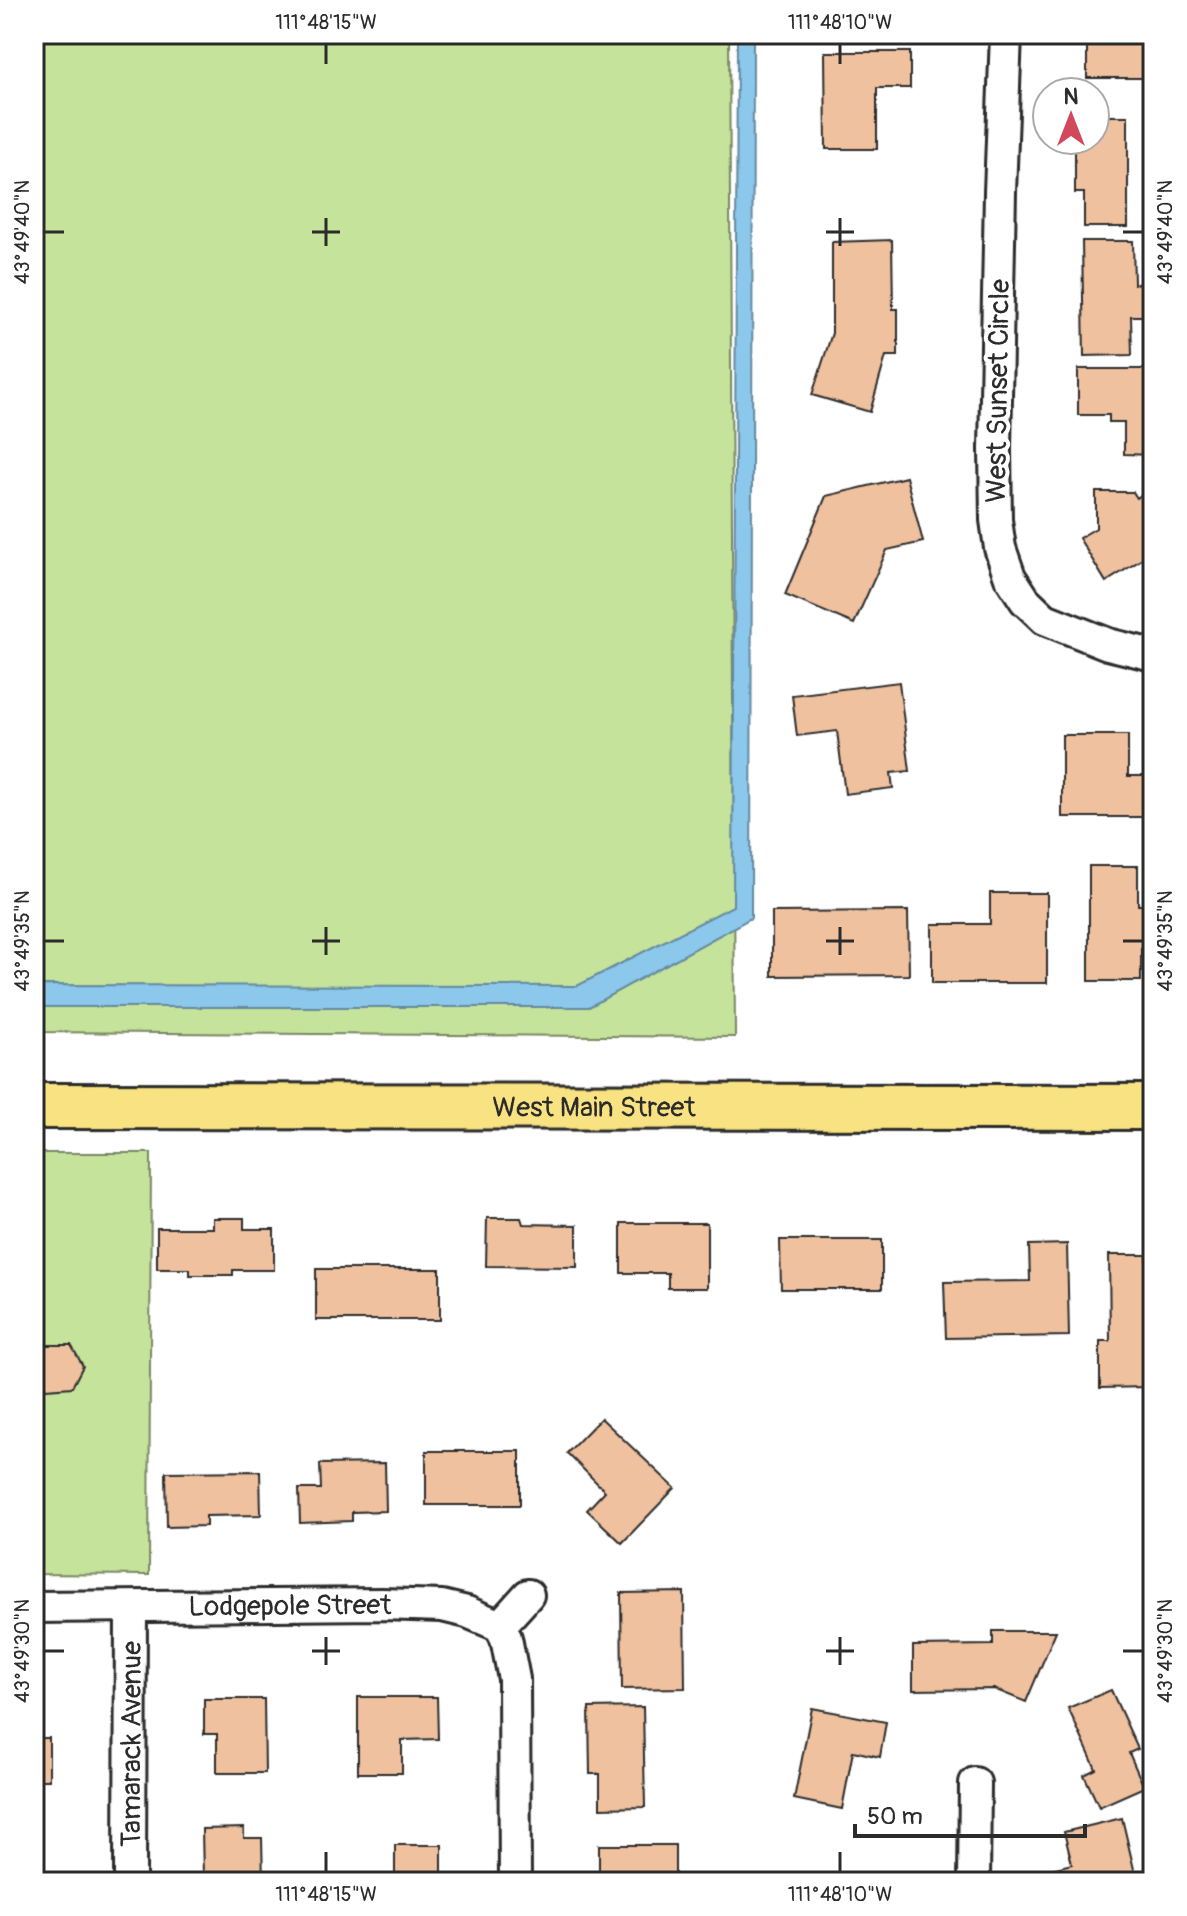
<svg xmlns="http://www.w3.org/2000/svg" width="1187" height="1916" viewBox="0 0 1187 1916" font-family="Pangolin,sans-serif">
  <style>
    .green { fill: #c6e39b; stroke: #788763; stroke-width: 2 }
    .water { fill: #8bc8eb; stroke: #65899e; stroke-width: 2 }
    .building { fill: #efc19f; stroke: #2b2b2b; stroke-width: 2 }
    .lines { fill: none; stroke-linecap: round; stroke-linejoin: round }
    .minor-casing { stroke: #2b2b2b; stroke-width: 36 }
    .primary-casing { stroke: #2b2b2b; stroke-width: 50 }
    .minor { stroke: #fff; stroke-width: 30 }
    .primary { stroke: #f8e281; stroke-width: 44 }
    .ticks { fill: none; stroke: #2b2b2b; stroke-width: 3 }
    .labels { text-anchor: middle; stroke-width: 8; stroke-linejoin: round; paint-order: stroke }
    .street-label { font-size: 28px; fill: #2b2b2b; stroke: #fff }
    .neatline { fill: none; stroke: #2b2b2b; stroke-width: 3 }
    .ticks-label { font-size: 20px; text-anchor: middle; fill: #2b2b2b }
  </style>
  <rect width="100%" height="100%" fill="#fff"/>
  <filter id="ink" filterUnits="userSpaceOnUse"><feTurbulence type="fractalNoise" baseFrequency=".0125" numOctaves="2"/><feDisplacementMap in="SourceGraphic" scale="16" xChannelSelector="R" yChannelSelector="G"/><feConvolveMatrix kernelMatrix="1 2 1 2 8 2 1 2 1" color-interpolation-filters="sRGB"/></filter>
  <g filter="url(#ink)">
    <!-- green -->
    <path class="green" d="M34,34h695l6,1003 -701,-5z
      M34,1153h117l-2,422 -115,-1z"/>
    <!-- water -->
    <path class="water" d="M737,34h16l-2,884 -162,89h-555v-22l543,1 156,-80z"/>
    <!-- building -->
    <path class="building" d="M1087,34h66v44h-66z
      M825,52h85v36h-33v61h-51z
      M1095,116h33v111h-44v-34h-9v-53h20z
      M892,240l1,69h5v47h-12l-16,56 -58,-17 20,-62v-91z
      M1082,241h51l1,43 15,-1v33h-18l1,39 -48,1z
      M1078,369h72v13h3v73l-29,-1v-32h-15v-7h-31z
      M906,477l17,65 -36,8 -33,74 -69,-29 41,-99z
      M1150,488l3,2v62l-47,30 -27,-44 17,-10v-36h37l4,6z
      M899,682l11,89 -19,2 2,15 -48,6 -8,-63 -40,5 -5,-41z
      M1062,735h66v41h20v41h-86z
      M1089,866h49v39h12v43h-9v33h-52z
      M990,893h57v90h-115v-59h58z
      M908,911l1,64 -137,1v-64z
      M213,1218h31v11h30v41h-41v5h-43v-6h-33v-41h56z
      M487,1218h34l2,6 54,1v42l-91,-1z
      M621,1223h86v65h-39v-15h-47z
      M780,1240h102v49h-101z
      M1067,1244l2,92 -123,2 -2,-56 86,-1 -1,-36z
      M1109,1255h38l1,132 -48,1v-47h10z
      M316,1269h124v51h-124z
      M45,1345h26l12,21 -11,21 -26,2 -12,-20z
      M601,1418l74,70 -53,55 -35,-33 18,-19 -38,-38z
      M426,1451h94v54h-94z
      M385,1463l1,48 -34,1v9l-52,2 -1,-34h22l-1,-25z
      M260,1471l1,44 -55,1v10l-39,1 -1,-55z
      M684,1592l1,96 -63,1 -1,-96z
      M993,1631h63l-30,71 -32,-13 -81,1v-44l80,-1z
      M1111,1690l27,59 -9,4 15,34 -45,20 -15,-32 12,-6 -28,-61z
      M358,1697h79l1,42 -36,1v33h-44z
      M34,1699h6l1,39h8v42h-15z
      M204,1699h60l1,74h-48v-39h-13z
      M643,1707l2,100 -45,1v-34h-10l-1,-66z
      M812,1708l74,14 -6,35 -27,-6 -11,58 -48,-10z
      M1122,1818l15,64h-96l-2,-10 33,-8 -8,-32z
      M244,1828v10h18l1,44h-42v-5h-18l-1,-48z
      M395,1845h47v37h-47z
      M599,1845h76v37h-76z"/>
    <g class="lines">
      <!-- minor casing -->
      <g class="minor-casing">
        <g id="minor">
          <path d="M1006,34l-6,158 -5,257 1,71 4,28 10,29 15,23 20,19 63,25 45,11"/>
          <path id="s1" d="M34,1607l348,-3 60,2 25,6 33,14"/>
          <path d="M500,1626l6,12 8,41 1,203"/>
          <path d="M500,1626l28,-31"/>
          <path id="s2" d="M130,1882l1,-275"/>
          <path d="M974,1882l1,-99"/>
        </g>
      </g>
      <!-- primary casing -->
      <g class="primary-casing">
        <g id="primary">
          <path id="s3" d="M34,1106l1119,1"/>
        </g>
      </g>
      <!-- minor -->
      <use href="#minor" class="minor"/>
      <!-- primary -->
      <use href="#primary" class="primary"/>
    </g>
  </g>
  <!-- ticks -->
  <path class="ticks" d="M326,44v20M840,44v20M326,218v28M840,218v28M44,232h20M312,232h28M826,232h28M1123,232h20M326,927v28M840,927v28M44,941h20M312,941h28M826,941h28M1123,941h20M326,1637v28M840,1637v28M44,1651h20M312,1651h28M826,1651h28M1123,1651h20M326,1852v20M840,1852v20"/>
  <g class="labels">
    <!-- street labels -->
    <g class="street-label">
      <text transform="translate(997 391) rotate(-89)" y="10">West Sunset Circle</text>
      <text dy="10" stroke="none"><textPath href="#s3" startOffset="560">West Main Street</textPath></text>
      <text dy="10" stroke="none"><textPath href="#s1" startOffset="256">Lodgepole Street</textPath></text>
      <text dy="10" stroke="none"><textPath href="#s2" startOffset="138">Tamarack Avenue</textPath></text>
    </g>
  </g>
  <!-- margin -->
  <rect width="1187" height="1916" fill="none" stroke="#fff" stroke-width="88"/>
  <!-- north arrow -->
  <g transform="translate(1071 116)"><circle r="38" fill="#ffffff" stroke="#aaaaaa" stroke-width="2"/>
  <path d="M0-6L14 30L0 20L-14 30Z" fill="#d1495b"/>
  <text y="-12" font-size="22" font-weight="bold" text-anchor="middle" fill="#2b2b2b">N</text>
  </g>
  <!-- scale -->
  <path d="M855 1824v12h230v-12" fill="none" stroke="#2b2b2b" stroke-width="4"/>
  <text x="867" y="1824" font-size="24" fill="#2b2b2b" stroke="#ffffff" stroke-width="6" paint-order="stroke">50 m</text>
  <rect x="44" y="44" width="1099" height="1828" class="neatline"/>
  <g class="ticks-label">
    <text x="326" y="29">111°48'15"W</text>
    <text x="840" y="29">111°48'10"W</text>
    <text transform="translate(22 232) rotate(-90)" y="7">43°49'40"N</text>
    <text transform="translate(1165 232) rotate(-90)" y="7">43°49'40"N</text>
    <text transform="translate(22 941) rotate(-90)" y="7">43°49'35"N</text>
    <text transform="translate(1165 941) rotate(-90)" y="7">43°49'35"N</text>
    <text transform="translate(22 1651) rotate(-90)" y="7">43°49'30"N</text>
    <text transform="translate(1165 1651) rotate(-90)" y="7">43°49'30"N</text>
    <text x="326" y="1901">111°48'15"W</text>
    <text x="840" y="1901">111°48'10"W</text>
  </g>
</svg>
